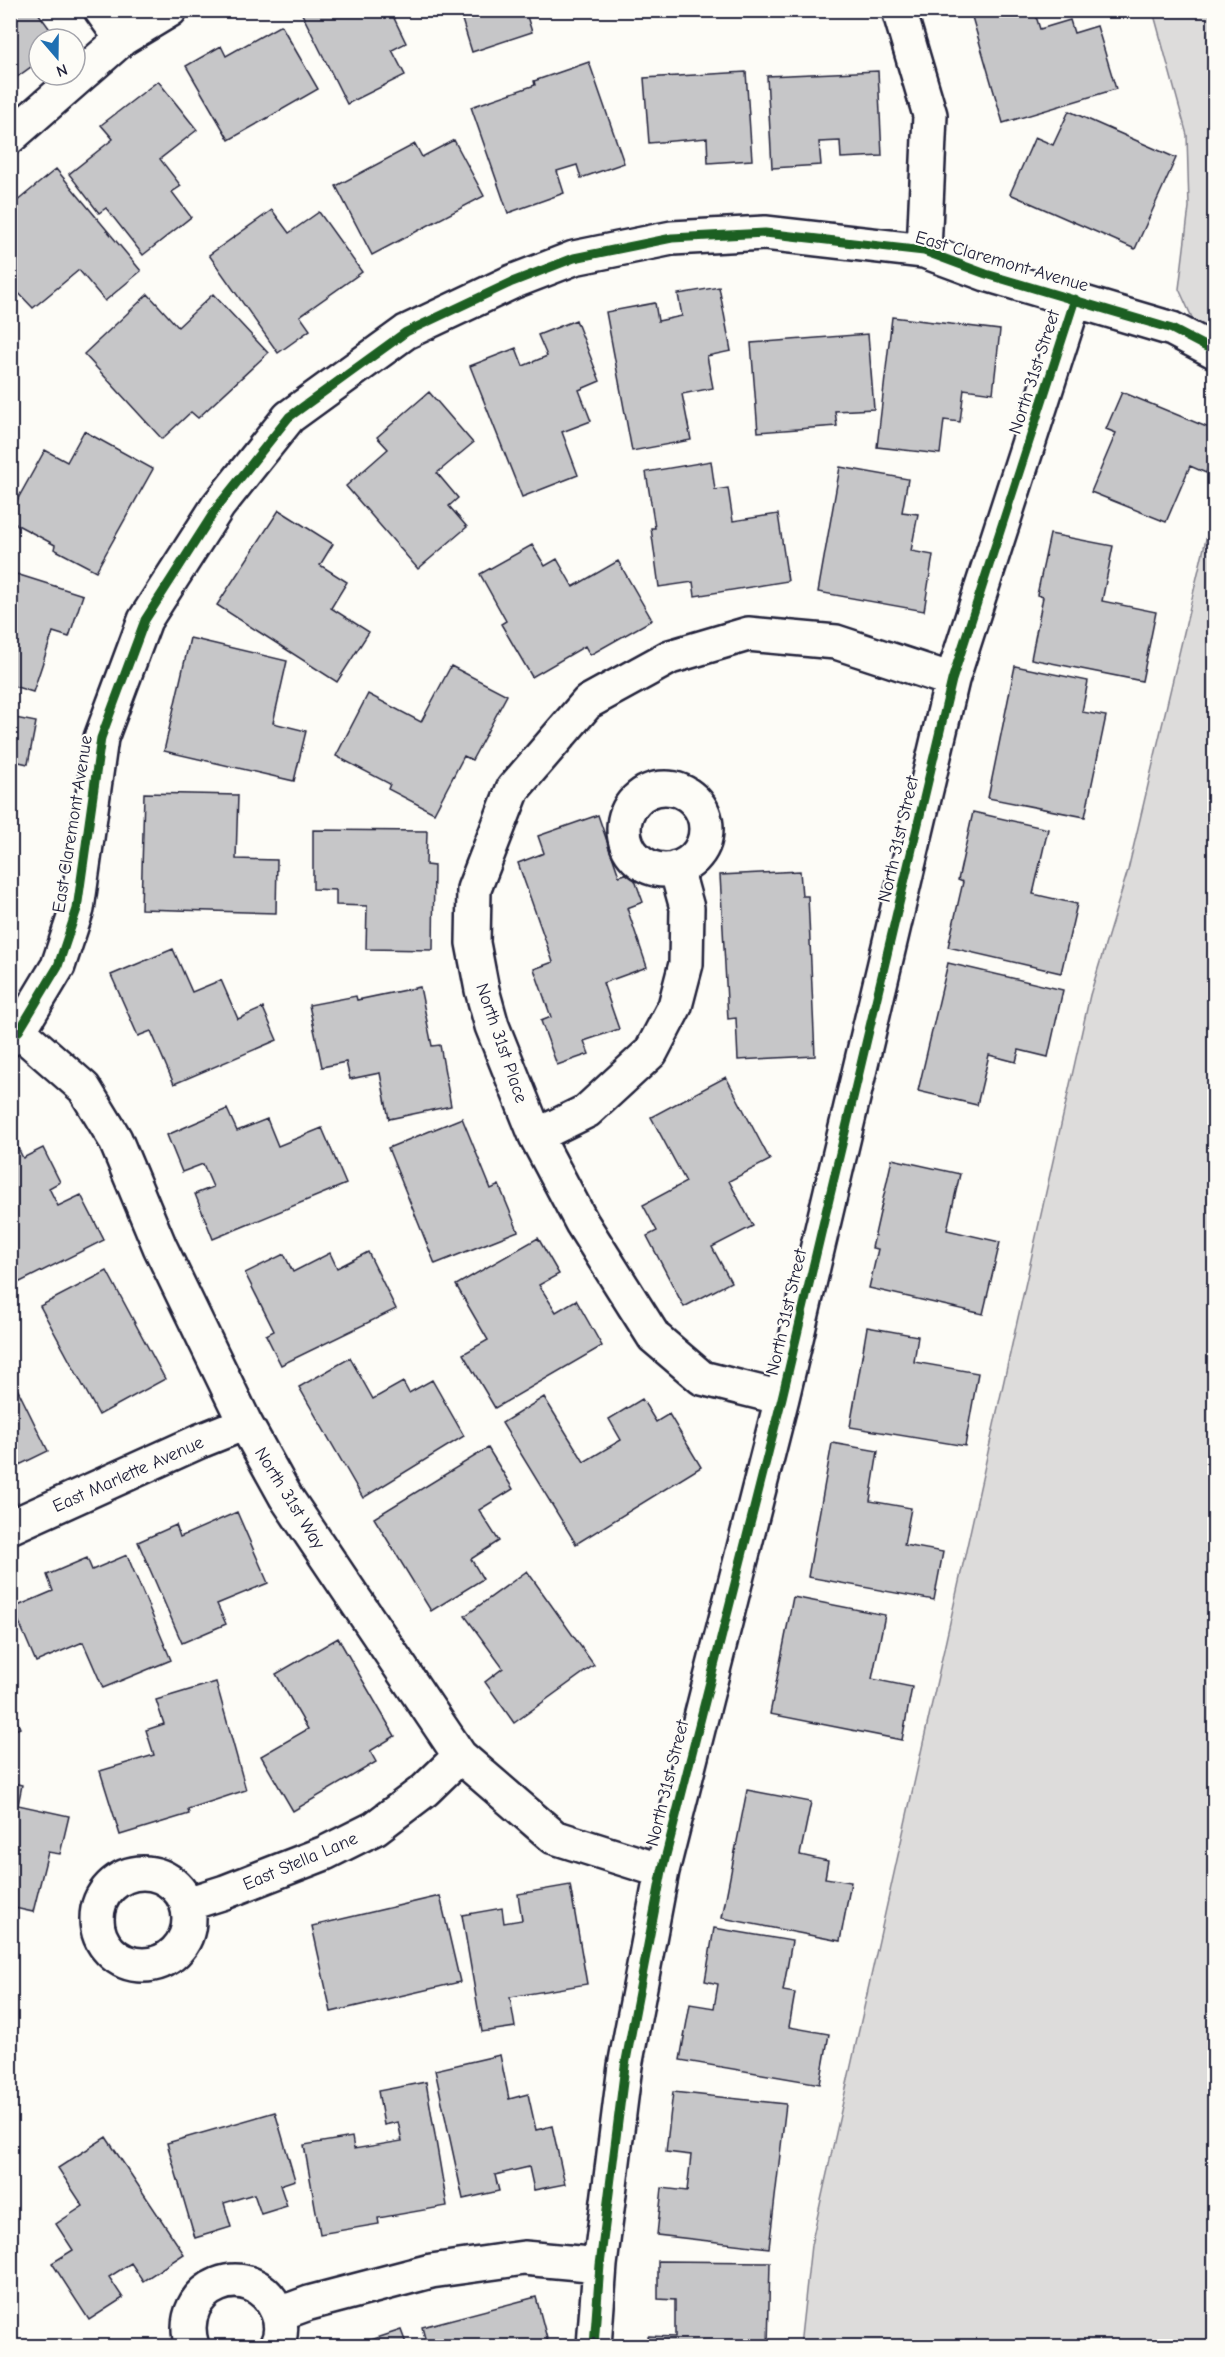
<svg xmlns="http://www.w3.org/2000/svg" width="1225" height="2357" viewBox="0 0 1225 2357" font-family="'Comic Neue',sans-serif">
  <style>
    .green { fill: #dddcdb; stroke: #807f8b; stroke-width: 1.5 }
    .building { fill: #c6c6c8; stroke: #22223b; stroke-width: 1.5 }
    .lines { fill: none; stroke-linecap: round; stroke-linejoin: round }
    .minor-casing { stroke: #22223b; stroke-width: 38 }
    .minor { stroke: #fdfcf7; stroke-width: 33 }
    .cycleway-casing { stroke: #fdfcf7; stroke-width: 13 }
    .cycleway { stroke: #1b5e20; stroke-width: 9 }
    .labels { text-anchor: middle; stroke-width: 4.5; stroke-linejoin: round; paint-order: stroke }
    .street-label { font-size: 18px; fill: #22223b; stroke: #fdfcf7 }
  </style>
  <rect width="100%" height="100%" fill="#fdfcf7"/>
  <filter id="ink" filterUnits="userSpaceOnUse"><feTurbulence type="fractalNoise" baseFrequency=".0167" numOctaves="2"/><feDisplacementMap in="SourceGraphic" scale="12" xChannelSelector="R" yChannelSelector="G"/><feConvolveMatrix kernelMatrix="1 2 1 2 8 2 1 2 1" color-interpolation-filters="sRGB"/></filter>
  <g filter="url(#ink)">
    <!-- green -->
    <path class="green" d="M1153,11h61v355l-35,-77 10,-82 -2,-72z
      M1214,505v1841h-414l11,-101 279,-1250 38,-125z"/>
    <!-- building -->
    <path class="building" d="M10,10h26l21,29h-18v22l-29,21z
      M300,10h98l-6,4 14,29 -14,7 13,25 -58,29z
      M459,10h66l7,22 -60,20z
      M970,10h64l6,19 30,-9 4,13 23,-7 19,63 -113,34z
      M281,25l37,64 -89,51 -43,-74 35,-20 5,10z
      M589,62l35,101 -43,15 -4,-13 -20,6 7,22 -56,20 -37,-106 64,-22 -1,-4z
      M878,71l4,85 -41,2 -1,-17 -21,1 2,23 -49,3 -5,-92z
      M746,72l6,88 -44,3 -1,-25 -58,5 -5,-65z
      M158,81l39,49 -37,29 21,27 -9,6 19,25 -48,38 -37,-47 -7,5 -30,-39 44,-35 -12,-14z
      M1069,111l107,47 -41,91 -125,-55 25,-57 18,8z
      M454,140l30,56 -112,59 -36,-69 79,-42 7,13z
      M56,169l85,102 -36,30 -26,-31 -46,38 -23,-24v-77z
      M272,210l17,23 30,-21 43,60 -62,44 10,14 -32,23 -69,-98z
      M719,287l12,64 -24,5 6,32 -31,6 9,46 -59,11 -26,-139 49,-9 3,18 24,-5 -4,-22z
      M148,294l30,33 35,-33 55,59 -70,65 -7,-6 -29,27 -78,-85z
      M892,317l108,13 -7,63 -29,-4 -4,33 -16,-2 -4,34 -63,-7z
      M576,320l24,61 -21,9 12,31 -29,11 16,43 -56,22 -52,-131 46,-18 7,18 24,-10 -9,-21z
      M868,334l6,75 -39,2 2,15 -79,6 -7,-89z
      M429,392l44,51 -36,30 21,25 -9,8 18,21 -49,42 -72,-83 42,-37 -11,-12z
      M1122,392l92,38v22l-8,21 -16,-7 -24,56 -75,-30 25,-59 -10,-4z
      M84,431l69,38 -57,102 -42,-22 1,-4 -45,-24v-8l35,-63 22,12z
      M711,461l4,29 13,-2 5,33 45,-7 10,67 -93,15 -2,-14 -34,5 -8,-59h4l-9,-56z
      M840,467l68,12 -6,33 16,2 -7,37 22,4 -9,56 -106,-19z
      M279,510l54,34 -13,21 27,17 -16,26 38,24 -32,50 -120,-77z
      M1050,534l63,12 -11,55 54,11 -14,69 -111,-22 12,-62 -6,-2z
      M532,545l13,21 12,-7 16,28 45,-26 34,59 -62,35 -5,-9 -53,31 -31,-53 5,-3 -26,-47z
      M10,572l73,23 -14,42 -16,-5 -20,60 -23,-7z
      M190,638l97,23 -14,62 33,8 -12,50 -130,-30z
      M451,666l56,29 -35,65 -8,-4 -30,57 -46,-24 2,-5 -54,-28 32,-62 53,28z
      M1015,666l73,15 -6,31 24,4 -21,101 -97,-19z
      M10,717l26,5 -8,42 -18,-4z
      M144,793l94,2 -2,64 41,1 -1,53 -135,-4z
      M973,812l75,17 -15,65 44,10 -16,69 -113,-26 15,-65 -5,-2z
      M598,815l21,61 13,-4 11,30 -16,6 20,59 -44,16 16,46 -35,12 5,13 -32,11 -16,-44 10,-4 -17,-48 19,-7 -35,-99 26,-10 -6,-17z
      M313,830l114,1 -1,34 8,1 -1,84 -67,-1 1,-43 -31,-1v-15l-23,-1z
      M800,871l2,25h6l7,160 -77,4 -2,-42 -8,1 -8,-144z
      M173,949l19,43 29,-12 17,39 25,-11 14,32 -103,44 -23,-53 -13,5 -27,-61z
      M948,963l115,27 -15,67 -29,-7 -3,12 -27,-7 -12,50 -59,-14z
      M420,987l12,59 8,-1 11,61 -62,13 -9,-46 -30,6 -4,-17 -24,5 -13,-62 47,-9 1,4z
      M726,1077l44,83 -41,21 24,45 -41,21 19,35 -47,25 -37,-71 10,-5 -14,-26 43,-23 -35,-65z
      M227,1109l10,22 30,-12 11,27 44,-18 24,56 -133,55 -18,-45 18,-7 -10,-23 -21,8 -15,-37z
      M462,1118l29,71 8,-4 19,46 -83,33 -47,-116z
      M17,1146l6,12 20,-10 17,34 -11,6 9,18 23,-11 23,45 -88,44 -6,-10v-125z
      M892,1159l68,15 -13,56 53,12 -17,72 -114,-26 9,-39 -6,-1z
      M538,1238l21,36 -20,11 17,27 20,-12 26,46 -107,62 -32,-54 25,-14 -32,-55z
      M368,1252l28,57 -115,56 -15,-30 8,-4 -29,-58 39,-19 9,18 37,-19 7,15z
      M107,1271l58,108 -66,36 -59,-109z
      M867,1327l51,9 -4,26 64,11 -13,73 -115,-19z
      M350,1358l23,41 30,-17 6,11 23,-13 32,56 -101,62 -64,-111z
      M10,1374l38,77 -35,17 -3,-6z
      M544,1397l40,65 37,-22 -12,-21 33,-20 14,23 13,-8 32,53 -125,77 -74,-121z
      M832,1443l46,8 -8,50 41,7 -7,37 39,7 -9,48 -126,-23z
      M488,1448l25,41 -34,21 20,31 -28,18 12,20 -52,32 -57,-93z
      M237,1512l31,71 -51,21 9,20 -44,19 -44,-101 38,-17 4,12z
      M127,1555l44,105 -68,28 -20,-46 -47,20 -23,-54 40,-17 -6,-16 40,-17 5,12z
      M527,1571l67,94 -80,58 -29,-41 18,-14 -38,-52z
      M793,1597l92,18 -13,64 40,8 -10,53 -132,-26z
      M338,1638l57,98 -25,15 6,11 -83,49 -32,-55 47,-27 -32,-55z
      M216,1682l30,108 -58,19 1,5 -69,21 -20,-64 54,-16 -8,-25 18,-6 -8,-24z
      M10,1704l10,24 -10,4z
      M10,1782l12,3 -4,20 51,11 -9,38 -12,-2 -15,60 -23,-5z
      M747,1790l64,12 -11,53 28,6 -3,17 26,4 -11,59 -118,-23z
      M570,1885l17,99 -77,13 5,30 -33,5 -20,-117 40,-7 2,15 18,-3 -4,-26z
      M440,1896l20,86 -129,30 -19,-86z
      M714,1928l78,13 -9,50 12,2 -6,34 40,7 -9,50 -140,-24 10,-56 24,4 4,-24 -13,-3z
      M500,2055l9,44 19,-5 8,36 16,-4 13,58 -31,6 -5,-23 -34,8 4,16 -36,8 -28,-129z
      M426,2082l21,124 -69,12 1,6 -59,10 -16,-89 48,-8 2,12 48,-8 -4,-19 -14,3 -6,-34z
      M673,2092l113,12 -17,144 -112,-13 5,-47 25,3 4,-36 -25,-3z
      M275,2112l20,68 -15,5 7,21 -26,8 -7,-20 -30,9 7,24 -36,11 -28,-95z
      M106,2137l78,117 -41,27 -12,-18 -22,14 14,21 -34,22 -37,-57 21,-13 -17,-26 27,-18 -25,-38z
      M658,2261l112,1 -2,84h-120v-10l27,1v-37l-17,-1z
      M536,2297l13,49h-122l-5,-19z
      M401,2330l6,16h-44l-1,-3z"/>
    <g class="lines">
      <!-- minor casing -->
      <g class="minor-casing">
        <path id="minor" d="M101,10l21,29
          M899,10l31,105 -6,136
          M10,137l112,-98 48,-29
          M624 829a41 41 0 1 1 82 0a41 41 0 1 1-82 0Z
          M19,1031l65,57 31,51 45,108 85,176 41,74 174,259 94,81 108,34
          M10,1039l9,-8 39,-65 19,-57 24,-171 44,-118 73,-114 71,-89 117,-85 106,-50 62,-24 98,-20 93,-5 159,18 62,23 186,55 42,22
          M536,1136l51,-25 64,-59 24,-46 11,-42 1,-56 -11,-40
          M782,1398l-80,-20 -48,-41 -72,-114 -46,-87 -44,-110 -10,-36 -9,-47 1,-54 39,-100 75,-87 82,-45 78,-23 88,8 116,38
          M10,1527l190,-86 45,-18
          M97 1919a46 46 0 1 1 92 0a46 46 0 1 1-92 0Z
          M187,1904l38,-12 100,-39 50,-25 50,-38 35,-34
          M279,2314l30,-11 122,-32 93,-13 76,7
          M192,2346c-19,-60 60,-92 85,-35 5,11 5,25 -1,35
          M594,2346l6,-81 25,-199 37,-195 120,-473 170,-718 123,-381"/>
      </g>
      <!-- minor -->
      <use href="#minor" class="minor"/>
      <!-- cycleway casing -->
      <g class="cycleway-casing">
        <path id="cycleway" d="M10,1039l9,-8 39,-65 19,-57 24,-171 44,-118 73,-114 71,-89 117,-85 106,-50 62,-24 98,-20 93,-5 159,18 62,23 186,55 42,22
          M594,2346l6,-81 25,-199 37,-195 120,-473 170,-718 123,-381"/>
      </g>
      <!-- cycleway -->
      <use href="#cycleway" class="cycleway"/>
    </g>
  </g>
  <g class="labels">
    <!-- street labels -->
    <g class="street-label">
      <text transform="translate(1002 261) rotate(16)" y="6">East Claremont Avenue</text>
      <text transform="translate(1034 372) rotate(-72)" y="6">North 31st Street</text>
      <text transform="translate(72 824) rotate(-81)" y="6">East Claremont Avenue</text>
      <text transform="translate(898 839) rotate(-77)" y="6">North 31st Street</text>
      <text transform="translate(502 1043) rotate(71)" y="6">North 31st Place</text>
      <text transform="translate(786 1312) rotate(-77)" y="6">North 31st Street</text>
      <text transform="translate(128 1474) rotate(-24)" y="6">East Marlette Avenue</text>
      <text transform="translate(290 1498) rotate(58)" y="6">North 31st Way</text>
      <text transform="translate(667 1783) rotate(-76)" y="6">North 31st Street</text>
      <text transform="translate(300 1861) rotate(-23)" y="6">East Stella Lane</text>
    </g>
  </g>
  <!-- margin -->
  <rect width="1225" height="2357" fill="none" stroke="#fdfcf7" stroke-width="36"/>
  <rect x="18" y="18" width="1189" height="2321" fill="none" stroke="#22223b" stroke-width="2" filter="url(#ink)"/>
  <!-- north arrow -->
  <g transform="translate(57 57) rotate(160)"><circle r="28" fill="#fdfcf7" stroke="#a5a5ac" stroke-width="1.5"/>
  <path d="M0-4.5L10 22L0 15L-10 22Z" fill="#1f6fb2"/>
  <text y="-9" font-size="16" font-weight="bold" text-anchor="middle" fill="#22223b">N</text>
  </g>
</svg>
